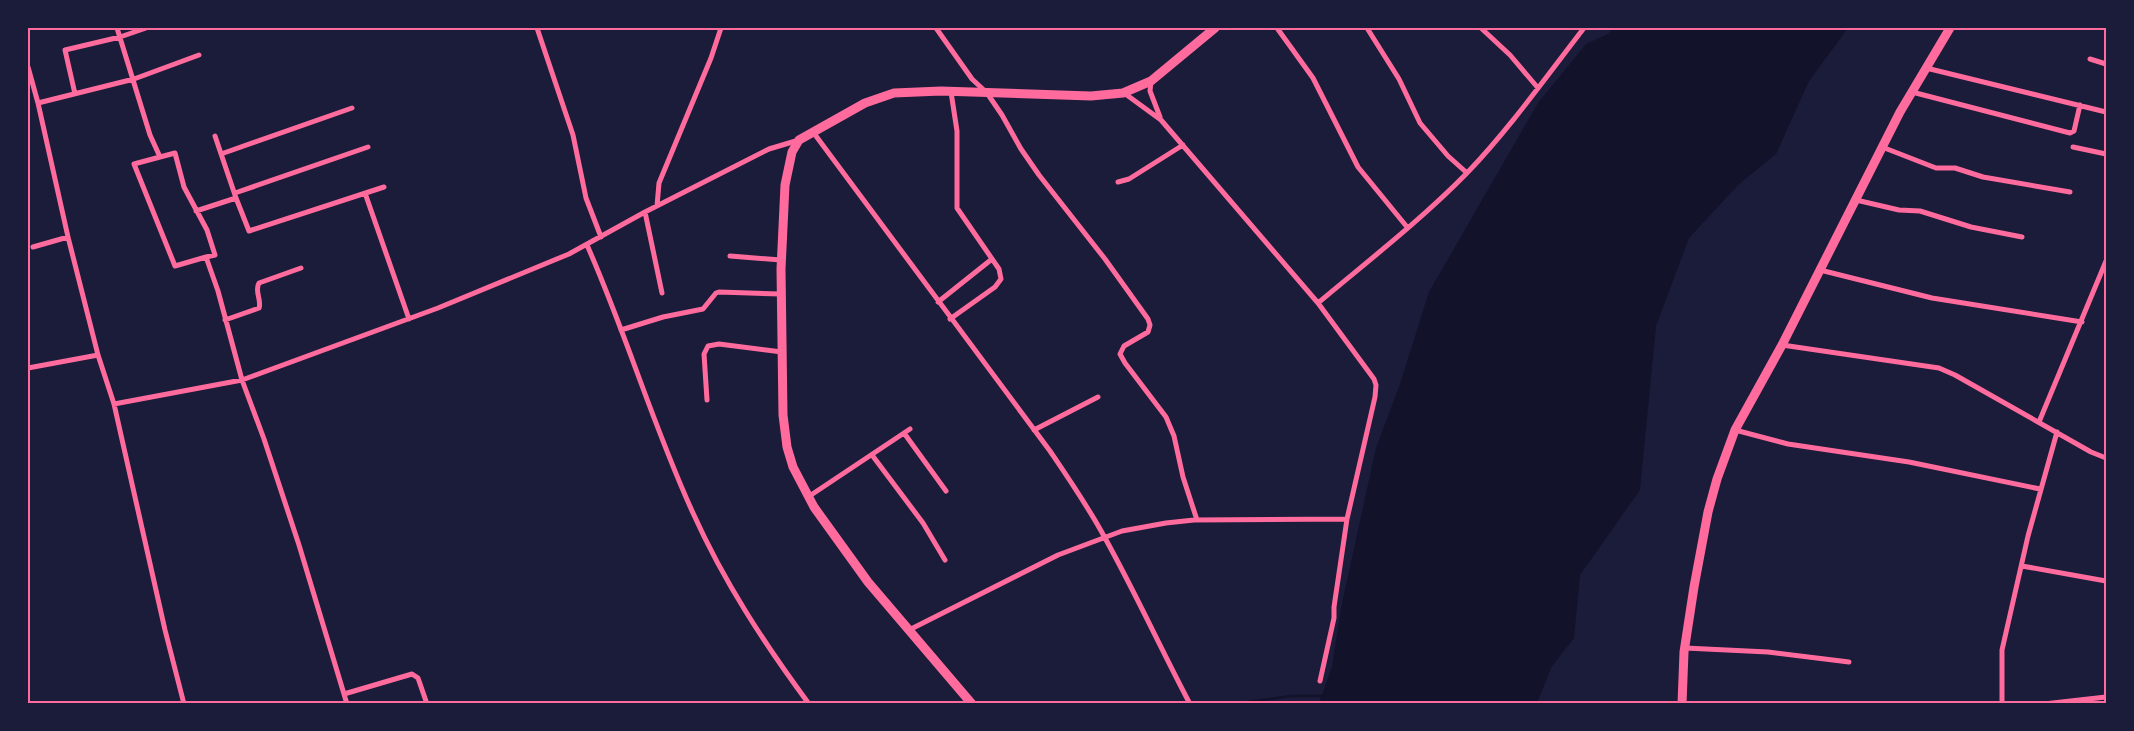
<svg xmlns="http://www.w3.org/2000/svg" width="2134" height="731" viewBox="0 0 2134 731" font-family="'PT Sans Narrow',sans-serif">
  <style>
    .water { fill: #12122b }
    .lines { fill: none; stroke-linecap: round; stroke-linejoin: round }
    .stream { stroke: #12122b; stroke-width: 2.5 }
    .minor { stroke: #ff6b9d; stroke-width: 5 }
    .primary { stroke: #ff6b9d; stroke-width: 9 }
    .neatline { fill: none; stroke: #ff6b9d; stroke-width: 2 }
  </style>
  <rect width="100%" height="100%" fill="#1b1b3a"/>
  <!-- water -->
  <path class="water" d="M1613,28h235l-39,53 -33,73 -37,30 -50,54 -33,88 -16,164 -60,85 -6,63 -22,28 -15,37h-218l13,-36 9,-59 35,-160 24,-64 29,-92 109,-189 48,-59 22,-10z"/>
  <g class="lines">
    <!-- stream -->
    <path class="stream" d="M1233,704l59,-8h32"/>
    <!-- minor -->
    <path class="minor" d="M117,28l33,107 10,22 15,-4 9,34 23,43 8,25 -9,2 12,34 24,89 22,59 35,106 48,159
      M537,28l36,107 13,63 15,39
      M936,28l36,51 15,14 15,22 19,34 18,26 66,84 43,60 2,6 -2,7 -24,14 -4,8 5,9 41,54 8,19 9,41 14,43
      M1277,28l36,50 45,89 49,60
      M1367,28l32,51 21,44 28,33 19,17
      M1481,28l29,27 28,33
      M2090,59l16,5
      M28,67l10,36 30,134 30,118 16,49 51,226 19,74
      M1926,68l180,44
      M1151,81l-1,10 10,26
      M1912,92l158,41 4,-2 6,-26
      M1124,93l37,27 157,183 56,76 2,6 -1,12 -28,122 -13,88v11l-14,63
      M75,94l-10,-44 55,-13 26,-9
      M38,103l96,-24 65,-24
      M813,132l237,319c19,28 39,57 55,87 30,54 56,111 85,166
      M1882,147l54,21h19l28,9 87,15
      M2073,147l33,7
      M221,154l131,-46
      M160,157l-26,7 41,102 31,-9
      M1118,182l11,-3 54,-34
      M235,193l133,-46
      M365,193l44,126
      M236,198l13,33 135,-44
      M1856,200l43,10 21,1 51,16 51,10
      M657,206l2,-23 52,-125 10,-30
      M196,211l40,-13 -21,-62
      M645,212l17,81
      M587,245c39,88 66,181 106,268 31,69 71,130 116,191
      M33,247l35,-10
      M730,256l51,4
      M1820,270l112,28 150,24
      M938,302l54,-43
      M1318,303c50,-42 103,-83 149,-130 43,-45 79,-96 117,-145
      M950,319l45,-32 6,-8 -2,-10 -42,-61v-77l-6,-39
      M225,320l34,-12c3,-8 -5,-17 0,-25l42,-15
      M621,330l42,-13 40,-8 13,-16 3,-1 62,2
      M1782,345l157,23 16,7 136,77 15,6
      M28,368l70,-13
      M707,400l-3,-46 4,-8 11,-2 63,8
      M114,404l128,-24 196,-72 131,-54 76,-42 124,-63 30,-9
      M2039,422l67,-161
      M1034,430l64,-33
      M1735,430l53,14 121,18 131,27
      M904,433l42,58
      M872,455l51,68 22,37
      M808,497l102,-68
      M2022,566l84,15
      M909,630l149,-75 64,-24 44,-8 28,-3 153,-1
      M1685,648l83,4 81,10
      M344,694l68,-20 6,4 9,26
      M2002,704v-54l26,-114 29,-104
      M2044,704l62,-7"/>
    <!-- primary -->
    <path class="primary" d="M972,704l-104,-122 -54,-75 -21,-40 -6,-20 -4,-32 -2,-146 4,-84 7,-33 7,-12 66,-37 29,-10 47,-2 150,5 32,-3 28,-12 64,-53
      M1682,704l2,-52 10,-65 14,-75 9,-33 18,-49 47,-85 118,-233 50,-84"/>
  </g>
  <!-- border -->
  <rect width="2134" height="731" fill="none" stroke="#1b1b3a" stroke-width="58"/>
  <rect x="29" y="29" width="2076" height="673" class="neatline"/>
</svg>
